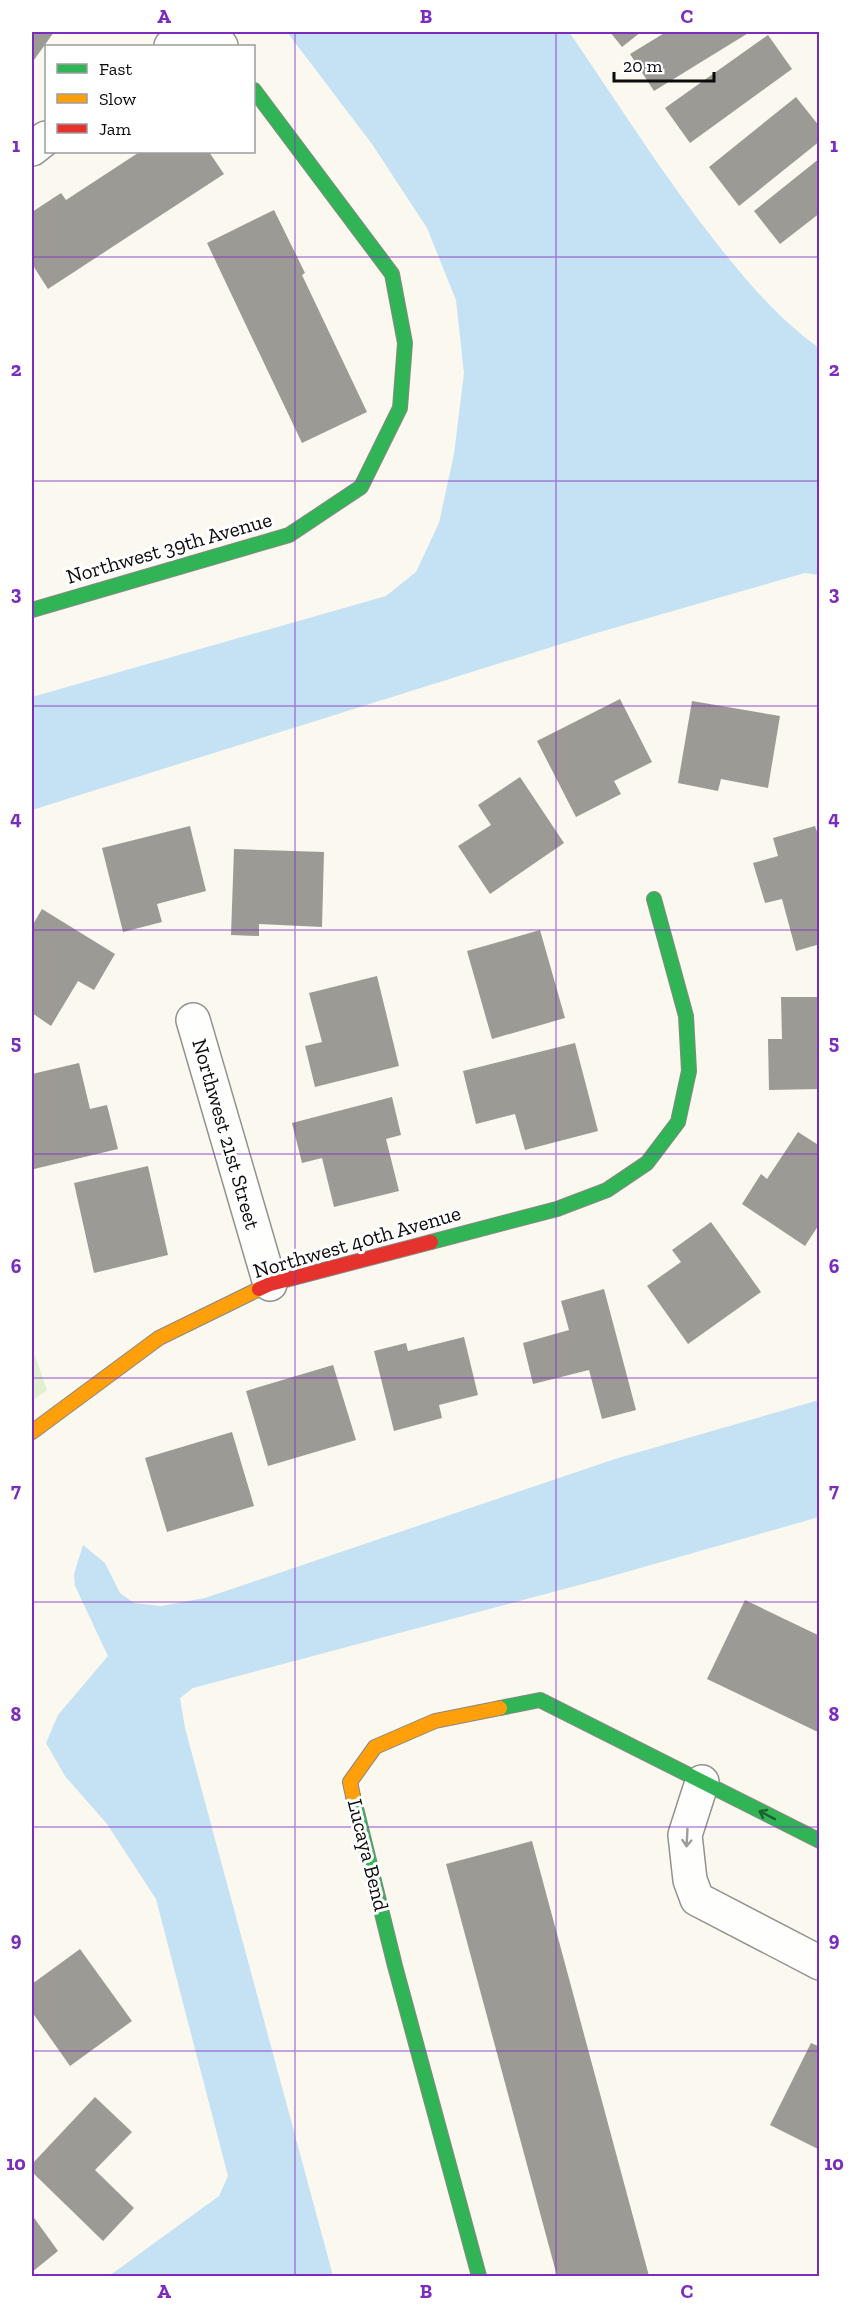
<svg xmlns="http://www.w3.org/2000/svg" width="851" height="2308" viewBox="0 0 851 2308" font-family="'Zilla Slab',serif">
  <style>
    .green { fill: #e1f0cf }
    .water { fill: #c5e1f4 }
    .building { fill: #9c9a95 }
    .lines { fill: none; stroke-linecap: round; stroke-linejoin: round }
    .street-casing { stroke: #93928e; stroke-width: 36 }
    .fast-casing { stroke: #898884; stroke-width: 16 }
    .slow-casing { stroke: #898884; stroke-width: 16 }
    .jam-casing { stroke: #898884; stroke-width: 16 }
    .street { stroke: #fefefd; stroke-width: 33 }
    .fast { stroke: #30b455; stroke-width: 14 }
    .slow { stroke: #ff9f0a; stroke-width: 14 }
    .jam { stroke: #e5322d; stroke-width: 14 }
    .oneway { stroke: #1e6030 }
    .oneway2 { stroke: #9d9d9c }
    .grid { fill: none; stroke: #7b2cbf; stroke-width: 1.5; stroke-opacity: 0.55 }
    .labels { text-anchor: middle; stroke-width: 6; stroke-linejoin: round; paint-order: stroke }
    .street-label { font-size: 21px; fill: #0b0b0b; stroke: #fff }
    .neatline { fill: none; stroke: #7b2cbf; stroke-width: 2 }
    .grid-label { font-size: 20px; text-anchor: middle; font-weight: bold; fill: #7b2cbf }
  </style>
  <rect width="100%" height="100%" fill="#faf8ef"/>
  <!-- green -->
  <path class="green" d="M32,1347l15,43 -15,11z"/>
  <!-- water -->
  <path class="water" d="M287,32h282c49,71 95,145 149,213 30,38 61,74 101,103v227l-14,-2 -212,61 -561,176v-113l354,-101 30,-24 23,-49 15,-69 10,-81 -8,-73 -29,-72 -55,-84z
    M819,1400v117l-221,63 -405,108 -13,10 5,30 148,548h-224l110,-80 9,-20 -72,-277 -49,-75 -42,-48 -19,-33 12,-28 50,-59 -33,-70 -1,-12 9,-29 22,18 15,30 14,10 27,3 44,-8 410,-139z"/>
  <!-- building -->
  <path class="building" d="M32,32h22l-20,28 -2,-2z
    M610,32h31l-19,15z
    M666,32h84l-96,59 -24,-37z
    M768,35l24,34 -102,74 -25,-35z
    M796,97l24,30v14l-81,65 -30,-39z
    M137,152h72l15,22 -176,115 -16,-25v-52l29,-19 5,7 72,-47z
    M820,158v55l-40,31 -26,-33z
    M274,210l31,63 -3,2 65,137 -65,31 -95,-200z
    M620,699l32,63 -38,19 7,13 -45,23 -39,-76z
    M692,701l88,15 -12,72 -47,-9 -3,12 -40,-8z
    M520,777l44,66 -74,51 -32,-48 33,-21 -13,-20z
    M190,826l16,65 -49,13 5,18 -39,10 -21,-84z
    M815,826l5,14v104l-24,7 -14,-52 -17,4 -12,-40 25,-7 -5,-18z
    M234,849l90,3 -2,75 -63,-3v12l-28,-1z
    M42,909l73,45 -21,36 -16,-9 -27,45 -19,-13v-87z
    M540,930l25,88 -73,21 -25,-88z
    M377,976l22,90 -84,21 -10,-41 17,-4 -13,-49z
    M781,997h39v92l-51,1 -1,-51h14z
    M575,1043l23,88 -73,19 -10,-36 -39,10 -13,-53z
    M79,1063l11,46 17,-4 11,44 -84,20 -2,-12v-83z
    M392,1097l9,38 -15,4 13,52 -65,16 -12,-49 -20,5 -10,-40z
    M798,1132l22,14v77l-15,23 -63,-42 19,-30 6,5z
    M148,1166l20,89 -74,18 -20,-90z
    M711,1222l50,70 -73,52 -41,-58 34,-24 -9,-12z
    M604,1289l32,121 -34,9 -13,-49 -56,14 -10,-41 46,-13 -8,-29z
    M464,1337l14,58 -39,10 3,13 -48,13 -20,-80 32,-8 2,8z
    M333,1365l23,75 -88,26 -22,-75z
    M232,1432l22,74 -87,26 -22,-74z
    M745,1600l75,36v97l-113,-54z
    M532,1841l117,435h-92l-111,-412z
    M80,1949l52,72 -62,45 -38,-54v-28z
    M811,2043l9,4v103l-50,-25z
    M95,2097l37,35 -37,38 39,38 -31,33 -71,-69v-8z
    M32,2215l26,36 -26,21z"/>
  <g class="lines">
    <!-- street casing -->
    <g class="street-casing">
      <path id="street" d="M209,32l12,14
        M171,46l21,-14
        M32,149l14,-11
        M193,1020l77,264
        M702,1782l-17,53 5,45 7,19 123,64"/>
    </g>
    <!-- fast casing -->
    <g class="fast-casing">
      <path id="fast" d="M32,610l257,-75 72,-48 39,-79 5,-65 -13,-69 -138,-184
        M431,1242l126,-33 50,-19 40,-27 31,-41 11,-51 -3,-55 -32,-117
        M500,1708l40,-8 280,141
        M353,1796l42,170 84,310"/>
    </g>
    <!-- slow casing -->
    <g class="slow-casing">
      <path id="slow" d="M32,1432l127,-94 100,-49
        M353,1796l-3,-14 25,-35 60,-26 65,-13"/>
    </g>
    <!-- jam casing -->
    <g class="jam-casing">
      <path id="jam" d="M259,1289l11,-5 161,-42"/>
    </g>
    <!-- street -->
    <use href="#street" class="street"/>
    <!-- fast -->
    <use href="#fast" class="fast"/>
    <!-- slow -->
    <use href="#slow" class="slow"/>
    <!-- jam -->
    <use href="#jam" class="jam"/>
  </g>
  <!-- one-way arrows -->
  <defs><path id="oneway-shaft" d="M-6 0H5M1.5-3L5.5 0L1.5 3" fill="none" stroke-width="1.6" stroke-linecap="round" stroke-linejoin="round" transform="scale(1.5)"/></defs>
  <use class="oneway" href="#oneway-shaft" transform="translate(767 1815) rotate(-153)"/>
  <use class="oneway2" href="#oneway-shaft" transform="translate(687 1838) rotate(93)"/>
  <!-- grid -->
  <path class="grid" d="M295,32v2244M556,32v2244M32,257h788M32,481h788M32,706h788M32,930h788M32,1154h788M32,1378h788M32,1602h788M32,1827h788M32,2051h788"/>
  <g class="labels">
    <!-- street labels -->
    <g class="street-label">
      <text transform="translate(169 548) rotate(-16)" y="7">Northwest 39th Avenue</text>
      <text transform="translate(226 1134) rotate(74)" y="7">Northwest 21st Street</text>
      <text transform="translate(357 1242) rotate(-16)" y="7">Northwest 40th Avenue</text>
      <text transform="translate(368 1855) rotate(76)" y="7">Lucaya Bend</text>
    </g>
  </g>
  <!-- border -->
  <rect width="851" height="2308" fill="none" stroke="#ffffff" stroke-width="66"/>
  <!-- legend -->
  <rect x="45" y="45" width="210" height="108" fill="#ffffff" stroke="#9d9d9d" stroke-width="1.5"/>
  <rect x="57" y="64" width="30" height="9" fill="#30b455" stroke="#9d9d9d" stroke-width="1.5"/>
  <text x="99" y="75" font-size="18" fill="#0b0b0b">Fast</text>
  <rect x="57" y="94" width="30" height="9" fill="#ff9f0a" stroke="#9d9d9d" stroke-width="1.5"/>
  <text x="99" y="105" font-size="18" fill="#0b0b0b">Slow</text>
  <rect x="57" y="124" width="30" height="9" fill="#e5322d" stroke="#9d9d9d" stroke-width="1.5"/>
  <text x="99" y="135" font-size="18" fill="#0b0b0b">Jam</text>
  <!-- scale -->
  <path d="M614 72v9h100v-9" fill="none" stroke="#0b0b0b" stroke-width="3"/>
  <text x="623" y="72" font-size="18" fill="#0b0b0b" stroke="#ffffff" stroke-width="4.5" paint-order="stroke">20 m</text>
  <rect x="33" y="33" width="785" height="2242" class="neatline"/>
  <g class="grid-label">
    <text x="164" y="23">A</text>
    <text x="426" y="23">B</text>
    <text x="687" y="23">C</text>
    <text x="16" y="152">1</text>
    <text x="834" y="152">1</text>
    <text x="16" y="376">2</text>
    <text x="834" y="376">2</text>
    <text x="16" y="600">3</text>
    <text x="834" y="600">3</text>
    <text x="16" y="825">4</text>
    <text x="834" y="825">4</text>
    <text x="16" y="1049">5</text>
    <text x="834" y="1049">5</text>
    <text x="16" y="1273">6</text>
    <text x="834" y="1273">6</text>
    <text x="16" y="1497">7</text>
    <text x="834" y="1497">7</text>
    <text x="16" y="1721">8</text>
    <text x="834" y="1721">8</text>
    <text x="16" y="1946">9</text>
    <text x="834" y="1946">9</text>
    <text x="16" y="2170">10</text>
    <text x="834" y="2170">10</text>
    <text x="164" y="2298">A</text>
    <text x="426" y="2298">B</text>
    <text x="687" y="2298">C</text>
  </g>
</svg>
